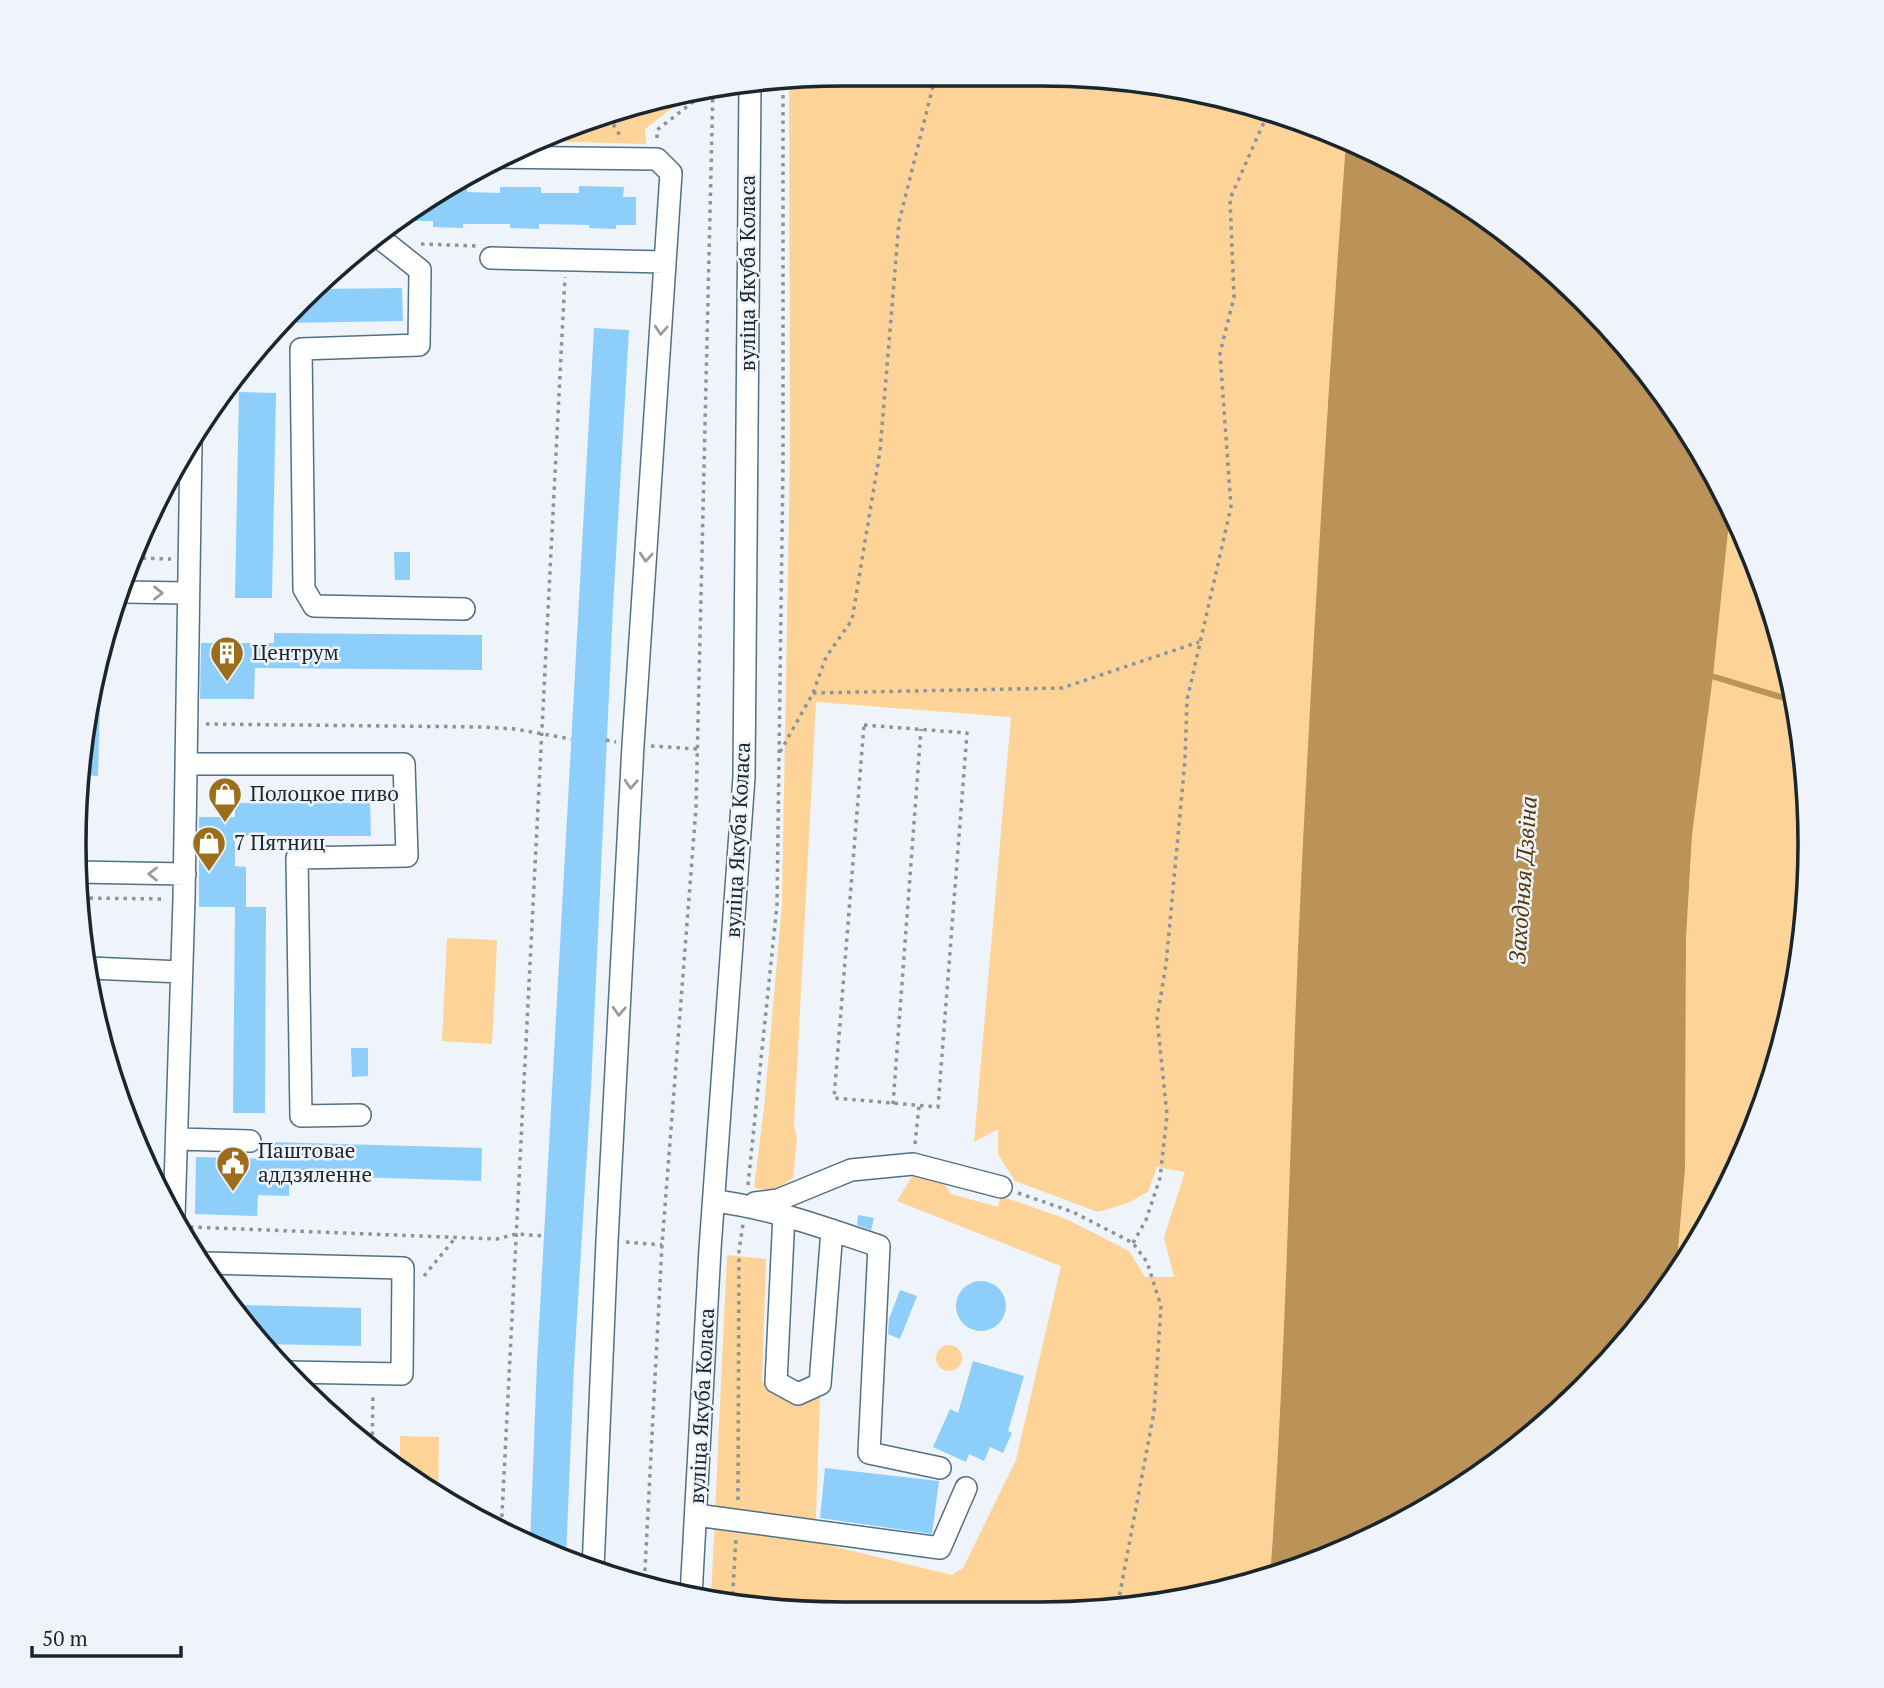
<svg xmlns="http://www.w3.org/2000/svg" width="1884" height="1688" viewBox="0 0 1884 1688" font-family="'PT Serif',serif">
  <style>
    .green { fill: #fdd397 }
    .water { fill: #bb9358 }
    .lines { fill: none; stroke-linecap: round; stroke-linejoin: round }
    .stream { stroke: #bb9358; stroke-width: 6 }
    .building { fill: #8ecefb }
    .minor-casing { stroke: #517085; stroke-width: 24 }
    .path { stroke: #8c949b; stroke-width: 3.5; stroke-dasharray: 3.5 5; stroke-linecap: butt }
    .minor { stroke: #fff; stroke-width: 21 }
    .oneway { stroke: #989da1 }
    .labels { text-anchor: middle; stroke-width: 5; stroke-linejoin: round; paint-order: stroke }
    .street-label { font-size: 21px; fill: #1a262f; stroke: #eef4f9 }
    .poi-label { font-size: 21px; fill: #1a262f; stroke: #eef4f9; text-anchor: start }
    .water-label { font-size: 23px; font-style: italic; fill: #543806; stroke: #eef4f9 }
    .rim { fill: none; stroke: #1a262f; stroke-width: 3.5 }
  </style>
  <rect width="100%" height="100%" fill="#eef4f9"/>
  <!-- green -->
  <path class="green" d="M844,74c148,0 302,-10 444,40 20,7 39,18 58,27 -35,478 -42,958 -76,1436l-31,11 -149,25h-297l-82,-14 16,-344 39,4 -4,122 15,12 43,4 -5,145 137,33 11,-7 53,-108 45,-194 -164,-65 16,-26 28,4 10,15 47,13 3,-11 65,23 63,32 16,26h29l-10,-40 21,-65 -28,-5 -9,25 -20,11 -30,9 -83,-31 -17,-27v-25l-24,13 37,-425 -195,-15 -22,423 3,14 -4,39 -20,13 -19,-3 10,-80 18,-203 8,-448 -1,-378z
    M693,88h5l-53,41 1,15 -109,-3z
    M1731,503l53,142 25,149 -5,151 -35,147 -62,138 -31,43 9,-104 1,-230 6,-104 21,-159z
    M447,938l50,2 -5,104 -50,-3z
    M936 1358a13 13 0 1 1 26 0a13 13 0 1 1-26 0Z
    M400,1436l39,1 -1,58 -38,-24z"/>
  <!-- water -->
  <path class="water" d="M1346,141l80,36 122,88 104,110 79,128 -18,173 -21,159 -6,104 -1,230 -9,104 -57,79 -110,104 -129,79 -110,42c17,-231 20,-462 31,-693 12,-248 27,-496 45,-743z"/>
  <g class="lines">
    <!-- stream -->
    <path class="stream" d="M1705,674l89,27"/>
  </g>
  <!-- building -->
  <path class="building" d="M451,186h16v6l33,1v-6h41v6h38v-7l45,1 -1,10h13v28h-20v4l-27,-1v-3l-50,-1v5l-29,-1v-4h-47v4l-30,-1v-6h-39z
    M402,288l1,33 -118,2 33,-34z
    M594,328l35,2 -16,277 -22,481 -17,278 -8,193 -36,-14 7,-182z
    M239,392l37,1 -4,205h-37z
    M394,552h16v28h-15z
    M274,633l208,2v35l-227,-2 -1,31h-54l1,-56h73z
    M88,702h12l-2,74 -18,-1z
    M234,803h136l1,33h-136v30l11,1v40h-47v-90h36z
    M235,907h31l-1,206h-32z
    M351,1048h17v28l-16,1z
    M271,1142l211,6 -1,33 -191,-6 -1,21 -31,-1 -1,21 -62,-2 1,-57 74,2z
    M858,1215l16,3 -3,12 -14,-5z
    M956 1306a25 25 0 1 1 50 0a25 25 0 1 1-50 0Z
    M900,1290l17,6 -17,43 -12,-5 1,-15z
    M242,1305l119,3v38l-101,-2 -25,-37h7z
    M973,1361l51,15 -16,55 4,2 -9,20 -13,-6 -6,14 -15,-7 -3,8 -33,-15 17,-38 8,4z
    M825,1468l114,13 -7,53 -112,-16z"/>
  <g class="lines">
    <!-- minor casing -->
    <g class="minor-casing">
      <path id="minor" d="M497,157l160,2 14,14 -38,572 -26,496 -14,328
        M381,229v10l39,31 -1,75 -118,4 3,240 10,17 150,3
        M491,258l174,4
        M123,592l65,1
        M186,764h218l3,92 -110,2 4,258 59,-1
        M77,872l108,2
        M90,968l91,4
        M178,1139l72,2
        M715,1201c57,7 109,27 164,45l-10,207 71,15
        M755,1203l23,-3 73,-30 62,-6 88,23
        M784,1214l-8,168 22,12 22,-10 12,-154
        M174,1217l10,-318 7,-456
        M205,1263l198,5 -1,106 -116,-2
        M696,1515l244,33 26,-60
        M691,1596l19,-347 34,-472 6,-694"/>
    </g>
    <!-- path -->
    <path class="path" d="M609,117l13,22
      M657,138v-8l55,-43
      M421,244l56,2
      M134,558l37,1
      M813,693l249,-5 137,-46
      M206,724l277,3 32,2 56,10
      M864,725l103,8 -29,374 -104,-9z
      M606,740l10,2
      M651,746l47,3
      M780,752l33,-59 13,-36 26,-37 28,-169 19,-229 37,-148
      M81,898l85,1
      M893,1104l28,-375
      M915,1144l4,-38
      M748,1185l29,-280 6,-443v-382
      M1018,1193l55,19 60,31 14,19 14,44 -7,106 -37,197
      M190,1227l307,12 19,-5 29,2
      M626,1242l36,3
      M1133,1243l13,-23 14,-42 7,-63 -10,-97 9,-53 19,-205 2,-60 44,-193 -11,-154 14,-56 -4,-98 34,-77 2,-13
      M424,1276l32,-39
      M372,1452l1,-59
      M738,1500l1,-249 4,-27
      M477,1519h25
      M501,1534l64,-1257
      M644,1588l18,-343 34,-437 17,-722
      M732,1603l4,-64"/>
    <!-- minor -->
    <use href="#minor" class="minor"/>
  </g>
  <!-- one-way arrows -->
  <defs><path id="oneway-chevron" d="M-2-3.5L2.5 0L-2 3.5" fill="none" stroke-width="1.6" stroke-linecap="round" stroke-linejoin="round" transform="scale(1.75)"/></defs>
  <g class="oneway">
    <use href="#oneway-chevron" transform="translate(661 330) rotate(94)"/>
    <use href="#oneway-chevron" transform="translate(646 557) rotate(94)"/>
    <use href="#oneway-chevron" transform="translate(158 593) rotate(1)"/>
    <use href="#oneway-chevron" transform="translate(631 784) rotate(93)"/>
    <use href="#oneway-chevron" transform="translate(153 874) rotate(-179)"/>
    <use href="#oneway-chevron" transform="translate(619 1011) rotate(93)"/>
  </g>
  <!-- icons -->
  <defs>
    <g id="building-pin" transform="scale(1.75)"><path d="M0 17L-7.5 6A9.5 9.5 0 1 1 7.5 6Z" fill="#9b6d1d" stroke="#eef4f9"/><path d="M-4-6H4V6H1V3H-1V6H-4ZM-2.5-4.3h1.7v1.8h-1.7ZM.8-4.3h1.7v1.8H.8ZM-2.5-1h1.7V.8h-1.7ZM.8-1h1.7V.8H.8Z" fill="#fff"/></g>
    <g id="shop-pin" transform="scale(1.75)"><path d="M0 17L-7.5 6A9.5 9.5 0 1 1 7.5 6Z" fill="#9b6d1d" stroke="#eef4f9"/><path d="M-5-2.5h2.3a2.7 3.5 0 0 1 5.4 0H5L5.5 6h-11ZM-1.5-2.5h3a1.5 2.3 0 0 0-3 0Z" fill="#fff"/></g>
    <g id="civic-pin" transform="scale(1.75)"><path d="M0 17L-7.5 6A9.5 9.5 0 1 1 7.5 6Z" fill="#9b6d1d" stroke="#eef4f9"/><path d="M-.6-6.5H3V-4.5H.6V-3L4-1V1h2V6H-6V1h2V-1L-.6-3ZM-1.2 2.5V6h2.4V2.5Z" fill="#fff"/></g>
  </defs>
  <g fill-rule="evenodd">
    <use href="#building-pin" x="227" y="653"/>
    <use href="#shop-pin" x="225" y="794"/>
    <use href="#shop-pin" x="209" y="843"/>
    <use href="#civic-pin" x="233" y="1163"/>
  </g>
  <g class="labels">
    <!-- street labels -->
    <g class="street-label">
      <text transform="translate(748 273) rotate(-90)" y="7">вуліца Якуба Коласа</text>
      <text transform="translate(738 840) rotate(-87)" y="7">вуліца Якуба Коласа</text>
      <text transform="translate(702 1406) rotate(-87)" y="7">вуліца Якуба Коласа</text>
    </g>
    <!-- poi labels -->
    <g class="poi-label">
      <text x="252" y="660">Центрум</text>
      <text x="250" y="801">Полоцкое пиво</text>
      <text x="234" y="850">7 Пятниц</text>
      <text x="258" y="1158">Паштовае<tspan x="258" dy="24">аддзяленне</tspan></text>
    </g>
    <!-- water labels -->
    <g class="water-label">
      <text transform="translate(1523 880) rotate(-86)" y="8">Заходняя Дзвіна</text>
    </g>
  </g>
  <!-- crop -->
  <path d="M0 0H1884V1688H0ZM844 86H1040A758 758 0 0 1 1798 844V844A758 758 0 0 1 1040 1602H844A758 758 0 0 1 86 844V844A758 758 0 0 1 844 86Z" fill="#eef4f9" fill-rule="evenodd"/>
  <path class="rim" d="M844 86H1040A758 758 0 0 1 1798 844V844A758 758 0 0 1 1040 1602H844A758 758 0 0 1 86 844V844A758 758 0 0 1 844 86Z"/>
  <!-- scale -->
  <path d="M32 1646v10h149v-10" fill="none" stroke="#1a262f" stroke-width="3.5"/>
  <text x="42" y="1646" font-size="21" fill="#1a262f" stroke="#eef4f9" stroke-width="5" paint-order="stroke">50 m</text>
</svg>
